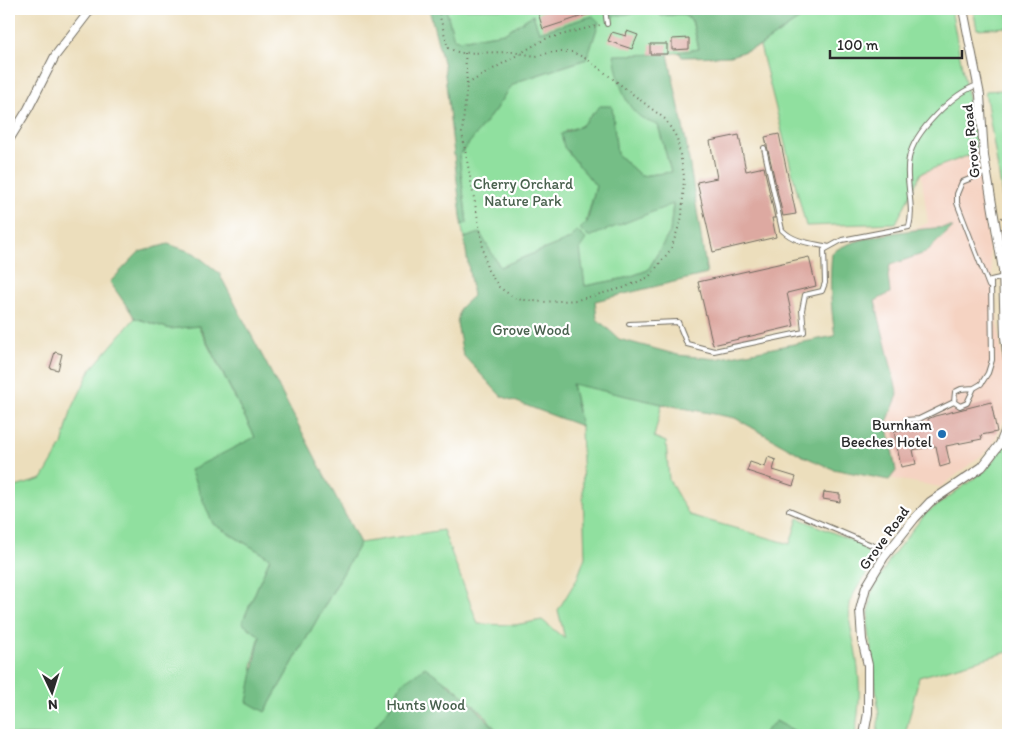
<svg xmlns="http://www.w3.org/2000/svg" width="1017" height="744" viewBox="0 0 1017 744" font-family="Itim,sans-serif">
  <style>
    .built { fill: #f5d3c2 }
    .green { fill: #90e09f; stroke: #5e8665 }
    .forest { fill: #74be86; stroke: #507458 }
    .building { fill: #dda9a1 }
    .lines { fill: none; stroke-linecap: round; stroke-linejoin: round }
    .service-casing { stroke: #6f6a5e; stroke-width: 6 }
    .minor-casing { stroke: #6f6a5e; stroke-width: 10 }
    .path { stroke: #6f6a5e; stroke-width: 2; stroke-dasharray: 1 4; stroke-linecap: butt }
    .service { stroke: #fff; stroke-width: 4 }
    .minor { stroke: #fff; stroke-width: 8 }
    .poi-dot { fill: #1f6fb2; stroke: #fff; stroke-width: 2 }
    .labels { text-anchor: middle; stroke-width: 4.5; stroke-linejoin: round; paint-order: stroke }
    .street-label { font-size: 15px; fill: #2b2b2b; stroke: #fff }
    .park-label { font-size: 15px; fill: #49614e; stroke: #fff }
    .poi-label { font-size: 15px; fill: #2b2b2b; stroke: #fff; text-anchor: end }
  </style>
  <rect width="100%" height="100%" fill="#fff"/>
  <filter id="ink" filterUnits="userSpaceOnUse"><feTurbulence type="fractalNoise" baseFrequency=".02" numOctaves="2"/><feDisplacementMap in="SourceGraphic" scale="10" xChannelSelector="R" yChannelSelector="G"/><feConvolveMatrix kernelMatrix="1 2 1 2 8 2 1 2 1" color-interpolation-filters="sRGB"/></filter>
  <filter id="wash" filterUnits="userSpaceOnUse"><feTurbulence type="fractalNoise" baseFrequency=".0096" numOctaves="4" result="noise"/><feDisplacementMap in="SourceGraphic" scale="20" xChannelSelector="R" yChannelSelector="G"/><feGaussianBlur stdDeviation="1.12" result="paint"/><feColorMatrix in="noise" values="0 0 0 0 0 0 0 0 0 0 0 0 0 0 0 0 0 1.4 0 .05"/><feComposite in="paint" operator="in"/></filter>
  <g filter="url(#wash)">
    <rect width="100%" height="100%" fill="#ecdebc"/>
    <!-- built -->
    <path class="built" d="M978,152l30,258 -16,37 -51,40 -87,-15 -11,-216 85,-33 -7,-50z"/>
    <!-- green -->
    <path class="green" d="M446,9h163l3,7 36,-5 10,1 3,4 21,-2 10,7 7,28 -31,5h-18l8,71 13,47 -30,4 -24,-22 -17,-48 -19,20 -16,5 -1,16 32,39 -10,36 87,-19 -3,29 -22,38 -22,8 -41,8 -8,-55 -7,8 -70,28 -20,-33 -16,4 -3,-15h6l-8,-67 36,-46 14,-22 10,-7 68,-22 12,-37 -6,-6 -54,16 -6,-17 -29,18 -45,7 -5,-1z
      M814,9h137l27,143 -57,21 -25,50 -90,3 -46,-180z
      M973,9h35v18l-31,2z
      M1002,90l6,7v164l-7,-73 -16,-97z
      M135,318l35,11 28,-3 57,111 -42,87 57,34 -28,65 18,13 -8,30 13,46 95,-169 83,-13 35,94 37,1 27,-5 23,19 -7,-29 19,-31 8,-22 -4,-131 -9,-43 90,21 -8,33 12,5 3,38 20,35 101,29 8,-26 74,31 3,3c1,15 -22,36 -25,52 -3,17 4,34 6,50 5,32 4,50 -1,81h-53l-26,-14 -15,14h-261l-16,-21 -35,-31 -48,1 -12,25 -14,18 -1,8h-365v-246l33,-10 20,-34 9,-34 20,-42z
      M1008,440v212l-89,25 -14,58h-28l2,-20 -11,-93 3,-28 20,-37 34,-43 62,-45z"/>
    <!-- forest -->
    <path class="forest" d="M429,9h17l8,30 5,1 45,-7 29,-18 6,17 54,-16 6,6 -12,37 -68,22 -10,7 -14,22 -36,46 8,67 -5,2 -18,-159z
      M609,9h205l-54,37 -29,10 -49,1 -3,-5 20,-3 -7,-29 -10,-6 -21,2 -3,-4 -10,-1 -36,5z
      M668,54l18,87 21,133 -112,27 2,18 22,20 59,16 38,4 119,-23c-4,-28 -6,-54 -3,-83 22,-18 91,-25 121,-26l-28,26 -35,12 -2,11 2,17 -15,8 23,94 -11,27 9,49 -7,9 -56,-11 -30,-13 -68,-38 -73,-14 -90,-20 9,42 -80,-30 -38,-41 -6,-32 3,-15 13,-12 -9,-58 16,-5 20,34 70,-28 7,-8 9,8 -6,9 5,38 41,-8 22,-8 22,-38 3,-28 -84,33 -9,-8 7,-7 9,-36 -32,-39 -3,-13 20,-8 19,-20h12l5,48 24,22 30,-4 -13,-47c-34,-9 -38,-39 -44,-70z
      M168,244l26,9 25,20 141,270 -95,169 -18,-10 13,-66 -18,-13 28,-65 -57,-34 -23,-54 65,-33 -56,-111 -29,3 -35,-11 -25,-36 29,-30z
      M425,667c29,20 54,41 75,68h-126l1,-8 14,-18 12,-25z
      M776,721l26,14h-41z"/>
    <g id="blocks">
      <!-- building -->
      <path class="building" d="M550,9h50l1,1 -58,19 -5,-16z
        M627,31l11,4 -6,14 -24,-8 4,-9 14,4z
        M689,38v11l-17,1v-11z
        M650,44h17v10h-17z
        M779,134l17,80 -13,2 -18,-79z
        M739,135l7,36 18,-4 11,51h-3l4,19 -63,15 -16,-70 20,-4 -7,-37z
        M809,257l7,29 -29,7 7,33 -81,19 -15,-63z
        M55,352l7,2 -4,16 -8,-2z
        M991,402l6,30 -16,3 1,4 -36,7 4,18 -10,3 -4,-21 -23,4 3,14 -15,3 -7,-36 35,-7 -1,-5 7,-3z
        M768,457l8,3 -3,10 23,7 -3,9 -46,-15 3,-9 15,5z
        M824,492l16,2v8l-17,-3z"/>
    </g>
  </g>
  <g filter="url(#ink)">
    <use href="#blocks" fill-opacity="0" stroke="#6f6a5e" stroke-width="1"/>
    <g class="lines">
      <!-- service casing -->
      <g class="service-casing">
        <path id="service" d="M605,9l2,15
          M764,148l18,82c13,13 30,13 47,17
          M987,172l-25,10 -5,12v9l32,83
          M629,324l49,-2 9,22 27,7 90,-19 -2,-22 3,-15 17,-4 3,-8 -1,-33 18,-10 67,-13c6,-23 -5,-46 0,-69 5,-26 44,-65 69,-73
          M974,388l-13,1 -6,3 -1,10 6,4 7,-3 7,-15 7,-4 7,-11 4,-13 -1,-80 13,-3
          M906,420l13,-1 35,-17
          M789,510l99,42"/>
      </g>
      <!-- minor casing -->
      <g class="minor-casing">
        <path id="minor" d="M963,9l17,86 4,61 19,114 2,67 3,23
          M9,140l19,-31 27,-53 36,-47
          M864,735l4,-22v-48l-6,-25 -2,-30 6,-23 18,-30 31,-39 15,-16 52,-35 18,-23 8,-20"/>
      </g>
      <!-- path -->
      <path class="path" d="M438,9l10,39 12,5 52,-1 24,4 17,-4h19l15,7 78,60 12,19 7,38 -2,41 -11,32 -22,28 -26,11 -46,12 -34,2 -27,-3 -17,-12 -12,-18 -25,-136 5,-49 78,-45 55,-14
        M767,9h21
        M465,53l2,31
        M1001,218l7,-2"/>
      <!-- service -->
      <use href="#service" class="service"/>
      <!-- minor -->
      <use href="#minor" class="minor"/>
    </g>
  </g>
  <!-- markers -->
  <circle class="poi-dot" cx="942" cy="434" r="5"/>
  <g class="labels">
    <!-- street labels -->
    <g class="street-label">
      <text transform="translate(971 141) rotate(-96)" y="5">Grove Road</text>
      <text transform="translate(884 538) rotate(-54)" y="5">Grove Road</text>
    </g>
    <!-- park labels -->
    <g class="park-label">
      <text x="523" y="189">Cherry Orchard<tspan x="523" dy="17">Nature Park</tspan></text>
      <text x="531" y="335">Grove Wood</text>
      <text x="426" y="710">Hunts Wood</text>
    </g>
    <!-- poi labels -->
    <g class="poi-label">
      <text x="932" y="430">Burnham<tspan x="932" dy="17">Beeches Hotel</tspan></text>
    </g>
  </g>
  <!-- margin -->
  <rect width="1017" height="744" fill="none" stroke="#fff" stroke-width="30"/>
  <!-- north arrow -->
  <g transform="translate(52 692) rotate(176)" stroke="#ffffff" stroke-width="4" paint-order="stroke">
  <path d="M0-4L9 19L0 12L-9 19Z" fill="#2b2b2b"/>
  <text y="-8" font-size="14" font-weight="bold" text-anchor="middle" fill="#2b2b2b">N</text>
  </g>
  <!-- scale -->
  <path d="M830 50v8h132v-8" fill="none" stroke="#2b2b2b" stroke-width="2.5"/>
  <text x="837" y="50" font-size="15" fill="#2b2b2b" stroke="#ffffff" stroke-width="4" paint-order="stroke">100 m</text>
</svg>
